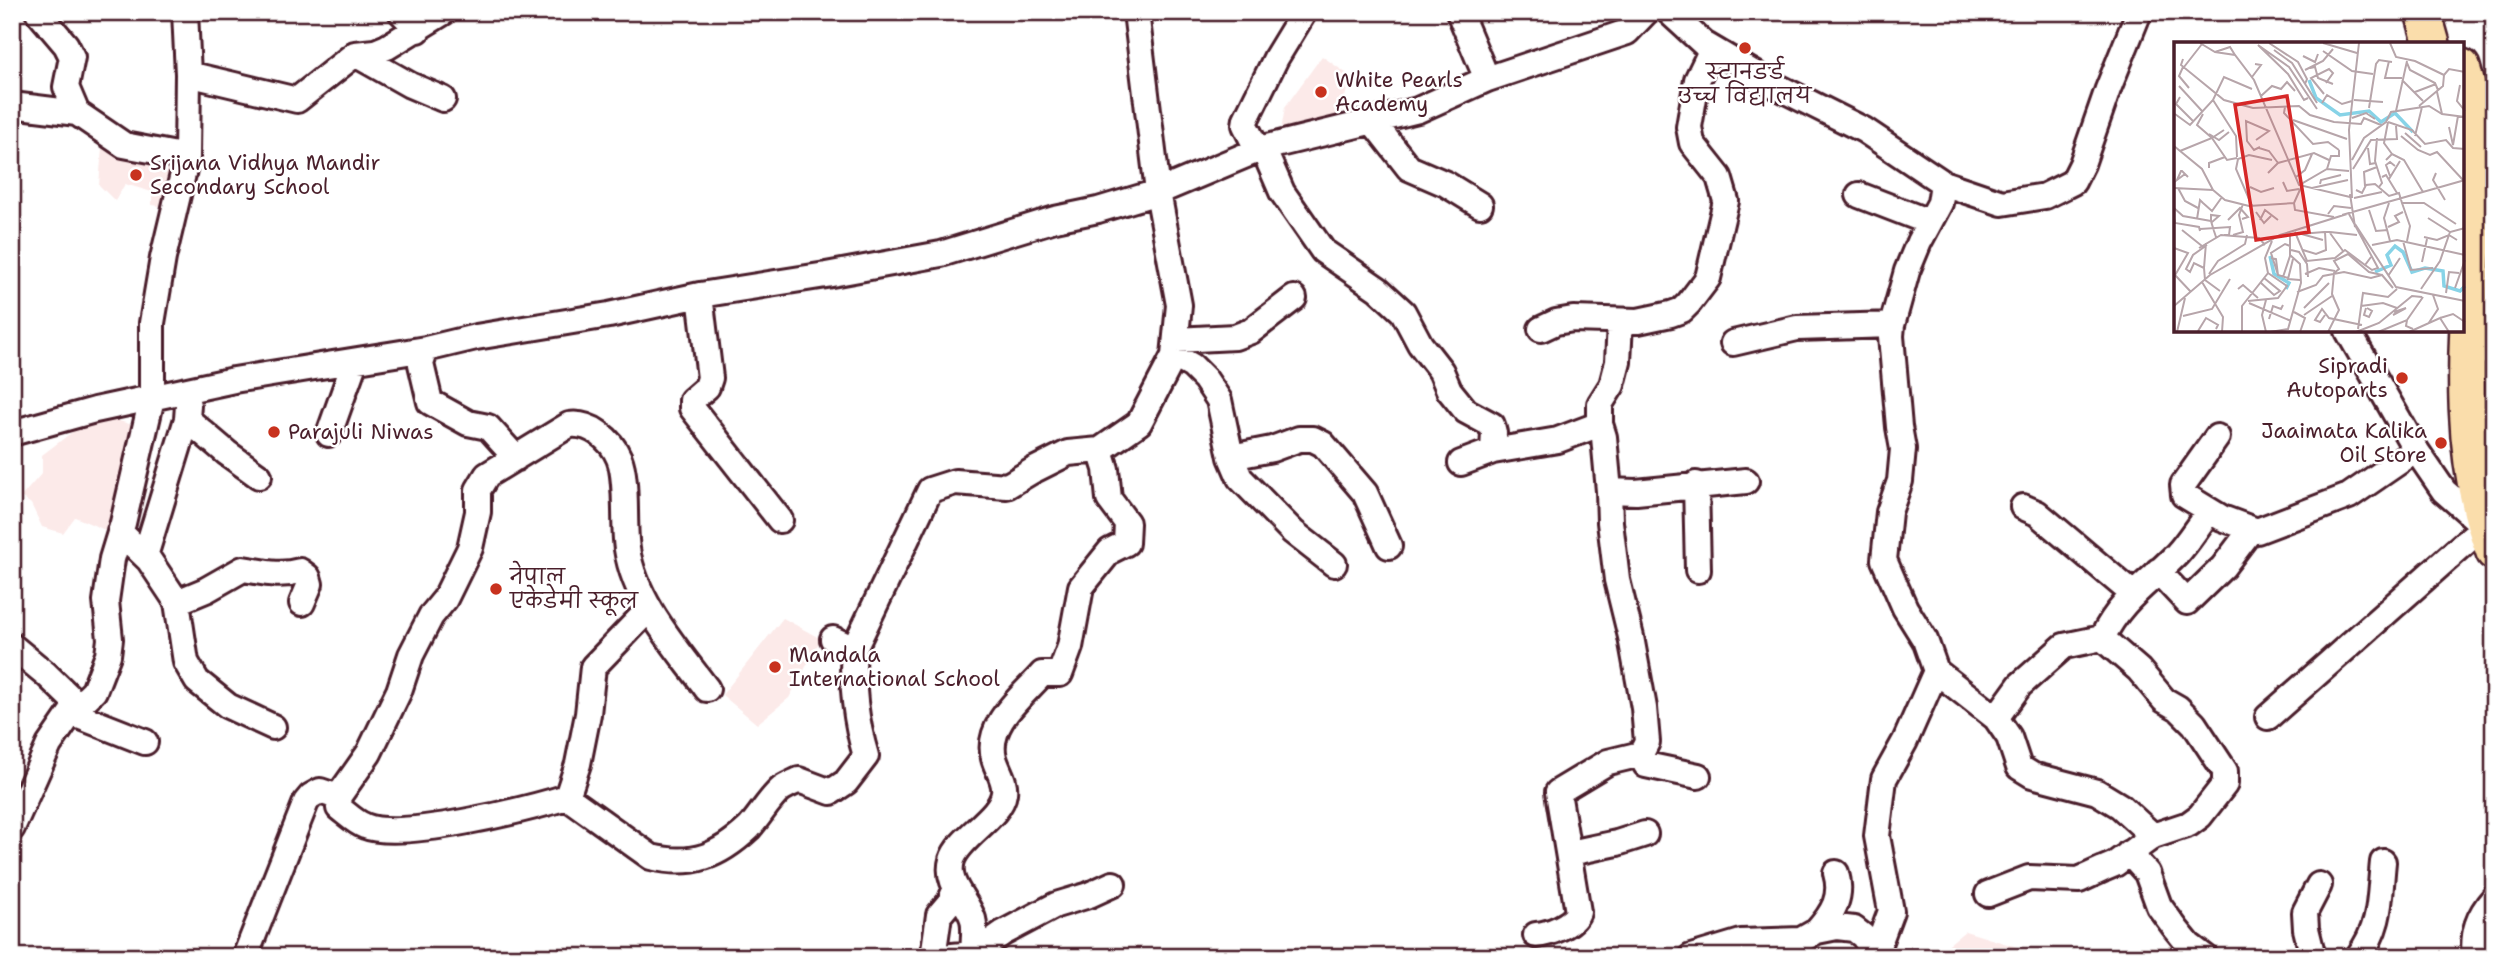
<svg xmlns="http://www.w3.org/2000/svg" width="2506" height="969" viewBox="0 0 2506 969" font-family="'Shantell Sans','Playpen Sans Deva',sans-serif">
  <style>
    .built { fill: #fceae9 }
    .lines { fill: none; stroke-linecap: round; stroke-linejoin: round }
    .minor-casing { stroke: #4a1f2b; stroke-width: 30 }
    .highway-casing { stroke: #4a1f2b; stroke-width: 40 }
    .minor { stroke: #fff; stroke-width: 24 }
    .highway { stroke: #faddab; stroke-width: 35 }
    .poi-dot { fill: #c8321e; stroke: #fff; stroke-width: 2.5 }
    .labels { text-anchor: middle; stroke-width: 5; stroke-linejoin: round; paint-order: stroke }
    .poi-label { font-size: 21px; fill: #4a1f2b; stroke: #fff; text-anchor: start }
    .inset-river { fill: none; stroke: #87d3e7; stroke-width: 3.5 }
    .inset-road { fill: none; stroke: #b7a5aa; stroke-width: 2 }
    .view { fill: #d62828; fill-opacity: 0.15; stroke: #d62828; stroke-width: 3.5 }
    .inset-edge { fill: none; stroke: #4a1f2b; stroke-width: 3.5 }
  </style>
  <rect width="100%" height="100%" fill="#fff"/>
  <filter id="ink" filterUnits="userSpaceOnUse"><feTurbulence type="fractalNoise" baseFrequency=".0143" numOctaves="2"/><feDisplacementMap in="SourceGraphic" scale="14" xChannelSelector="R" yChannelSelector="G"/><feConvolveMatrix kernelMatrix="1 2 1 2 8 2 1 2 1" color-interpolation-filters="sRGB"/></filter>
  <g filter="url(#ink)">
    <!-- built -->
    <path class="built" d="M1322,56l28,20 -11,47 -59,14 5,-30z
      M102,147l71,19 -6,41 -15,-2v-13l-27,-8 -10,17 -16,-16z
      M96,414l40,12 -24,107 -37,-16 -12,16 -21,-6 -11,-23 -10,-7 21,-24v-18z
      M783,618l38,21 -32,59 -32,26 -35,-29z
      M1965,931l84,26h-116z"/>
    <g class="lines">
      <!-- minor casing -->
      <g class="minor-casing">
        <path id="minor" d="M38,12l28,33 6,12 -6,30 11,26
          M401,12l17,18
          M1136,12l22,180 21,113 -5,51 18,10 13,13 14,21 12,57 9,21 53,54 41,32
          M1459,12l28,67
          M1669,12l35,32 68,40 92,46 79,53 59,20 43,-7 28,-14 9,-18 26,-75 31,-77
          M355,54l55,31 33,14
          M188,74l109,26 58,-46 20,-2 12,-5 57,-35
          M12,105l65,8 47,32 63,12
          M1373,122l36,46 37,16 34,21
          M1263,148l19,44 41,59 55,38 25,23 17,32 21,27 8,19 17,21 26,14 2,8 -1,18
          M1258,151l-13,-26 1,-6 30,-61 28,-46
          M1859,195l70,27
          M700,295l10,83 -3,9 -15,13v8l88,112
          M1541,329l15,-7 17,-3 65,2 33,-7 11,-4 7,-7 19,-25 18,-77 -7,-24 -27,-34 -3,-16 8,-47 15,-31
          M1176,340l59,-3 16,-6 43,-33
          M2467,340l23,10 4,6
          M1733,343l64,-15 95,-3
          M426,349l-5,15 9,38 38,21 20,4 28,31
          M188,405l-1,14 40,34 32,23
          M1600,424l4,13 5,54 27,1 110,-11
          M12,433l83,-23 139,-30 192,-31 50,-12 133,-22 91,-20 126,-20 115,-21 114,-35 43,-9 60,-18 105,-44 155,-38 69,-31 140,-47 19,-20
          M329,434l26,-73
          M2217,437l-34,48 1,10 38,23 35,13 92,-35 67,-46
          M1231,457l41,-8 27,-10h14l10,5 42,49 24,53
          M1461,463l32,-12 65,-11 42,-16v-20l12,-19 6,-23 2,-40
          M1696,484l2,86
          M2023,507l14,6 96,81
          M120,532l29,28 28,42 9,60 11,19 31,25 45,21
          M145,556l42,-137
          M2158,571l29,31 36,-35 28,-37
          M177,602l29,-12 37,-21c20,3 36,8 57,2l8,6 2,7 -8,19
          M12,646l34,28 32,31
          M854,649l76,-159 25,-8 52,4 25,-15 36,-18 32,-3 39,-27 35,-67
          M1936,671l60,47
          M71,713l74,29
          M2268,717l216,-191 -40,-35 -28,-41 -68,-119
          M1641,754l5,11 52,11
          M567,797c-39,12 -166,44 -202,29 -9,-3 -18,-12 -26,-18l-1,-11 31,-44 30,-62 12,-36 20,-39 14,-17 25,-51 8,-36v-22l9,-15 82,-50c21,-3 42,14 50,33 9,22 4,66 8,91 8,53 49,98 80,140
          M567,797l84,60c42,10 68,-1 98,-29 11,-12 19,-27 31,-38 5,-4 13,-7 19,-10l32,12 15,-10 20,-26c-10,-33 -15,-73 -12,-107l-21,-10
          M567,797l11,-33 10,-50 5,-47 56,-58
          M12,828l37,-83 22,-32 23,-22 14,-36 2,-16 -4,-38 6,-42 11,-36 29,-125v-75l11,-65 24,-101 1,-83 -3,-62
          M2153,836l-33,-30 -23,-14 -65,-17 -13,-8 -10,-30 -13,-19 24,-33 44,-39 38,-8c20,-40 45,-53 75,-84 12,-13 21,-29 33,-43
          M1570,853l47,-10 28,-9
          M2129,853l18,20 12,33 17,23 13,16 16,12
          M1988,894l41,-16 50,2 24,-11 12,-5 38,-28 36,-12 11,-8 25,-32v-13l-31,-47 -16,-16 -14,-8 -25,-30 -37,-32
          M1817,931c16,-18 26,-34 19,-58
          M1536,935c13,-1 37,-10 42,-23l-20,-120 50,-30 33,-8 6,-12 -3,-34 -13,-71 -14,-57 -7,-58 -1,-31
          M245,957l61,-155 5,-6 9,-5 18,6
          M933,957l6,-42 11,-13 5,-12
          M942,957l31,-3 30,-21 53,-28 33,-10 24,-11
          M974,957c-2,-12 2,-26 -1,-38 -6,-20 -28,-35 -21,-59 7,-23 49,-43 52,-67 2,-12 -7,-23 -10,-35 -9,-34 28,-61 48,-84h18l10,-27 11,-60 29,-36 16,-8 1,-20 -18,-24 -3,-30 -6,-19
          M1691,957l50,-15 60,-2 16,-9 20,-4 17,2 9,7 12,17
          M1874,957l17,-46 -14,-75 7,-57 21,-38 31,-70 -11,-31 -20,-32 -21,-48 5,-48 11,-31 3,-32 -4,-22 -8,-91 1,-11 15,-54 12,-29 21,-39 3,-20
          M2313,957l-7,-28 -1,-17 14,-27
          M2358,957c24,-32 21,-57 25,-95
          M2475,957c-3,-24 3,-41 19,-59"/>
      </g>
      <!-- highway casing -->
      <g class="highway-casing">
        <path id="highway" d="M2423,12l9,32
          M2462,67c8,29 17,59 18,89 1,24 -5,50 -6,74 -7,109 -19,218 20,322"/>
      </g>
      <!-- minor -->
      <use href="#minor" class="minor"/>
      <!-- highway -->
      <use href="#highway" class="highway"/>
    </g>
  </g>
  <!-- markers -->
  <g class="poi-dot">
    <circle cx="1745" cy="48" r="7"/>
    <circle cx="1321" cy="92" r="7"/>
    <circle cx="136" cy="175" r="7"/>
    <circle cx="2402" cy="378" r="7"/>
    <circle cx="274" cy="432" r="7"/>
    <circle cx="2441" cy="443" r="7"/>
    <circle cx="496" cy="589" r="7"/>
    <circle cx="775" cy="667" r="7"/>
  </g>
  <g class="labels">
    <!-- poi labels -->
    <g class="poi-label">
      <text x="1745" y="79" text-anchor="middle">स्टानडर्ड<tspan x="1745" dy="24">उच्च विद्यालय</tspan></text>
      <text x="1335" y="87">White Pearls<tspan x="1335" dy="24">Academy</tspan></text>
      <text x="150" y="170">Srijana Vidhya Mandir<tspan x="150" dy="24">Secondary School</tspan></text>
      <text x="2388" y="373" text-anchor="end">Sipradi<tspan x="2388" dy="24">Autoparts</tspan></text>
      <text x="2427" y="438" text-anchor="end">Jaaimata Kalika<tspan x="2427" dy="24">Oil Store</tspan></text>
      <text x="288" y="439">Parajuli Niwas</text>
      <text x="510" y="584">नेपाल<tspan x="510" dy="24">एकेडेमी स्कूल</tspan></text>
      <text x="789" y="662">Mandala<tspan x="789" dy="24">International School</tspan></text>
    </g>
  </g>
  <!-- overview -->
  <g transform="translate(2174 42)">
    <rect width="290" height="290" fill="#fff"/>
    <path class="inset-river" d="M135,38l7,18 24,17 29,-4 12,11 14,-9 18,19M96,214l4,18 15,9 -3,6M201,230l16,-7 -4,-10 8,-9 8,6 9,20 13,-4 18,3 1,15 16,5 5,-5"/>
    <path class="inset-road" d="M26,1l15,9 20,3 19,25 45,105 51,12M95,1l29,19 9,17 -2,5M149,1l34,10M216,1l6,14 19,4 29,14M100,8l18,13 25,40M149,9l29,20 21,3M41,10l15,-5 5,8M129,14l12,6 3,-8M9,17l-2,6 43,35 29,8 46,-2 11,9 24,7 27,2 3,-6 17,7M215,19l-4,17h17M233,21l3,7 25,13 3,7M9,25l-4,9 10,12M10,25l18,-23M136,26l5,-1 3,11 15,6M131,28l18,-9 10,-12M270,33l5,-6 16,3M78,35l9,-12 -6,-1M228,38l21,21M286,43l-3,16 8,10M5,44l23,25M241,50l21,-8M263,50l5,22M150,52l-13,-16 18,-9 4,4 -7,10M87,54l11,-10 9,3 6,-7 8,9M6,55l-4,7 17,17M134,56l-4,2 -16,-26 -30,-29 31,22 28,42M39,58l23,36 1,21M180,58l29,2M148,61l5,-8 15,9 10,-3M245,64l24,-20 1,-11M111,65l-1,6 29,31 15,-2 11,8M195,66l7,-44 3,-4 13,2M222,69l11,-50M1,72l15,11 23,-25 11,-23 28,12M178,76l14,-5 9,6M119,78l54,19M214,80l24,8 13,14 21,-4 7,8 12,1M214,80l-4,21 8,11M275,85l4,18 5,-29M50,88l-12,8 15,22 10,-2M231,91l16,14M35,92l10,6 10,-8M227,94l17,14 12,5 7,-3 26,28M241,94l7,-29M203,96l-2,23 7,22 -3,4M82,98l13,-9 -23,-10 1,20 7,9 6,-3M0,104l28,23 11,21M85,106l10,3 9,12M194,106l2,16 6,-1M6,109l32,-13 -15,-13 6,-11M178,118l12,-22 22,-16 5,-10 38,-6 13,8 23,3M212,118l6,-6 12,6 19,32M35,126v-5l16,-6M153,127l4,-13h8v-6M179,127l18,-29 26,-1 -1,-13M94,131l10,-10 36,-10 15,7M262,131l-3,7 12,20M11,132l-8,6 4,-9h1l6,6M216,134l-4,-11 4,-3 5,4M122,135l9,-7 7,-16M208,135l4,-2 11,18M215,137l11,-18M109,140l4,9 12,-2M146,142l1,-4 20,-5M191,144l-1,-14 13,-5M76,145l11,5 13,-4M0,146l39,2 12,10 24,6 45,-3M4,146l7,13 13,7M138,146l36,-8M182,148l6,3 4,-8 9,-1 14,12 10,-3 3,10h22l32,21M176,152l5,33M178,156l-3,-68 10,-87M180,156l28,-6M29,161l9,8 10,-14M120,161l9,-20 24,-14 22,2M120,161l1,7 39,7M215,161l-5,15 6,23M228,161l8,23 -3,15M78,164l-16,-37 2,-10 11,-4 23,5M0,166l9,8 28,5M195,168l7,21 12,-1M82,170l8,11 7,-7M154,172l6,-8 17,2M175,172l29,54 -6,2 -7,-5M168,173l123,-35M0,176l1,5 24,4 1,4M254,176l22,14M23,177l3,-19 3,3M54,178l12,-12 8,9 -6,2M86,178l5,-10 13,10M38,180l7,-6 -8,-1v6l3,10 2,6M181,182l41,63 69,14M214,185l11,-5 -4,-6 8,-4M26,187l30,-2 -1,8h-5M8,188l20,16M121,190l12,29 28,-3 10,-8 20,15 6,-8M156,190l27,3M124,191l25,7M156,191l13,18M126,192l24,-2M59,193l10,-3 -4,-17 4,-11M250,195l13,3 12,-5 8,5M229,199l8,29 22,-2M33,203l-14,10 -7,14 4,3 4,-9 10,5 1,12 15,11M198,203l25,-5 68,15M0,206l14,5 -14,24M25,206l22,-13 38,3 6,7M117,208l8,2 8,12 1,13M129,208l13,4 10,-4 -1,-18h5M97,216l5,1 2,16 10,3M119,217l-5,20 12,1M248,220l5,-23M30,226l2,-25M35,232l9,-13 27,-17 2,-9M131,232l14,-6 16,3M1,233l16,17M104,233l-7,-22 14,-9 5,2M214,234l12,-18M109,235l7,-21M28,240l21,35 -1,15M86,240l14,13 6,-4 -16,-13M281,246l10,-28M64,247l5,-4 15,13M247,247l19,-28 10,-29 15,-4M123,250l19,-7 7,-9 21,-4 27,6 11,-3 11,13M272,251l3,-21 10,1M74,259l30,-3 9,-12 -19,-13M75,261l42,18M0,264l36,-31 70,-40 67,-21M187,264l22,-3 14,5M130,266l25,-25M192,266l-2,7 5,2 3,-6 -5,-3M120,270l11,6 -5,14M130,273l28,-19M151,273l-5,7 -5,-2 7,-11 7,9 33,7M219,273l13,-7 -12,4M9,274l29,-7 18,-30M266,276l13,-4 12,8M95,277l4,-13 8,3 2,-4M233,278l16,-23M254,282l10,-15 -5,-14M184,287l5,-36 25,4 9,-8M24,289l8,-13 12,7 -2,4M3,290l8,-34M68,290v-26l26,-33 -3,-15 7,-17M92,290l-4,-17 4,-15M96,290l18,-3 13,-46 -1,-19 -10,-9v-21M154,290l11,-22 -7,-16 2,-21 5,-4 -5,-8 14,-7 21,18 13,3M182,290l23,-9 33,-27 10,1M204,290l29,-12 -1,6 7,3M235,290l31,-14 9,14"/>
    <path class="view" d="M113,54l22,136 -53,8 -21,-135z"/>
    <rect width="290" height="290" class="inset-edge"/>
  </g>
  <!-- margin -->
  <rect width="2506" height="969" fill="none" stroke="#fff" stroke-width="42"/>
  <rect x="21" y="21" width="2464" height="927" fill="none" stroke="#4a1f2b" stroke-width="2.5" filter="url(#ink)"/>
</svg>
